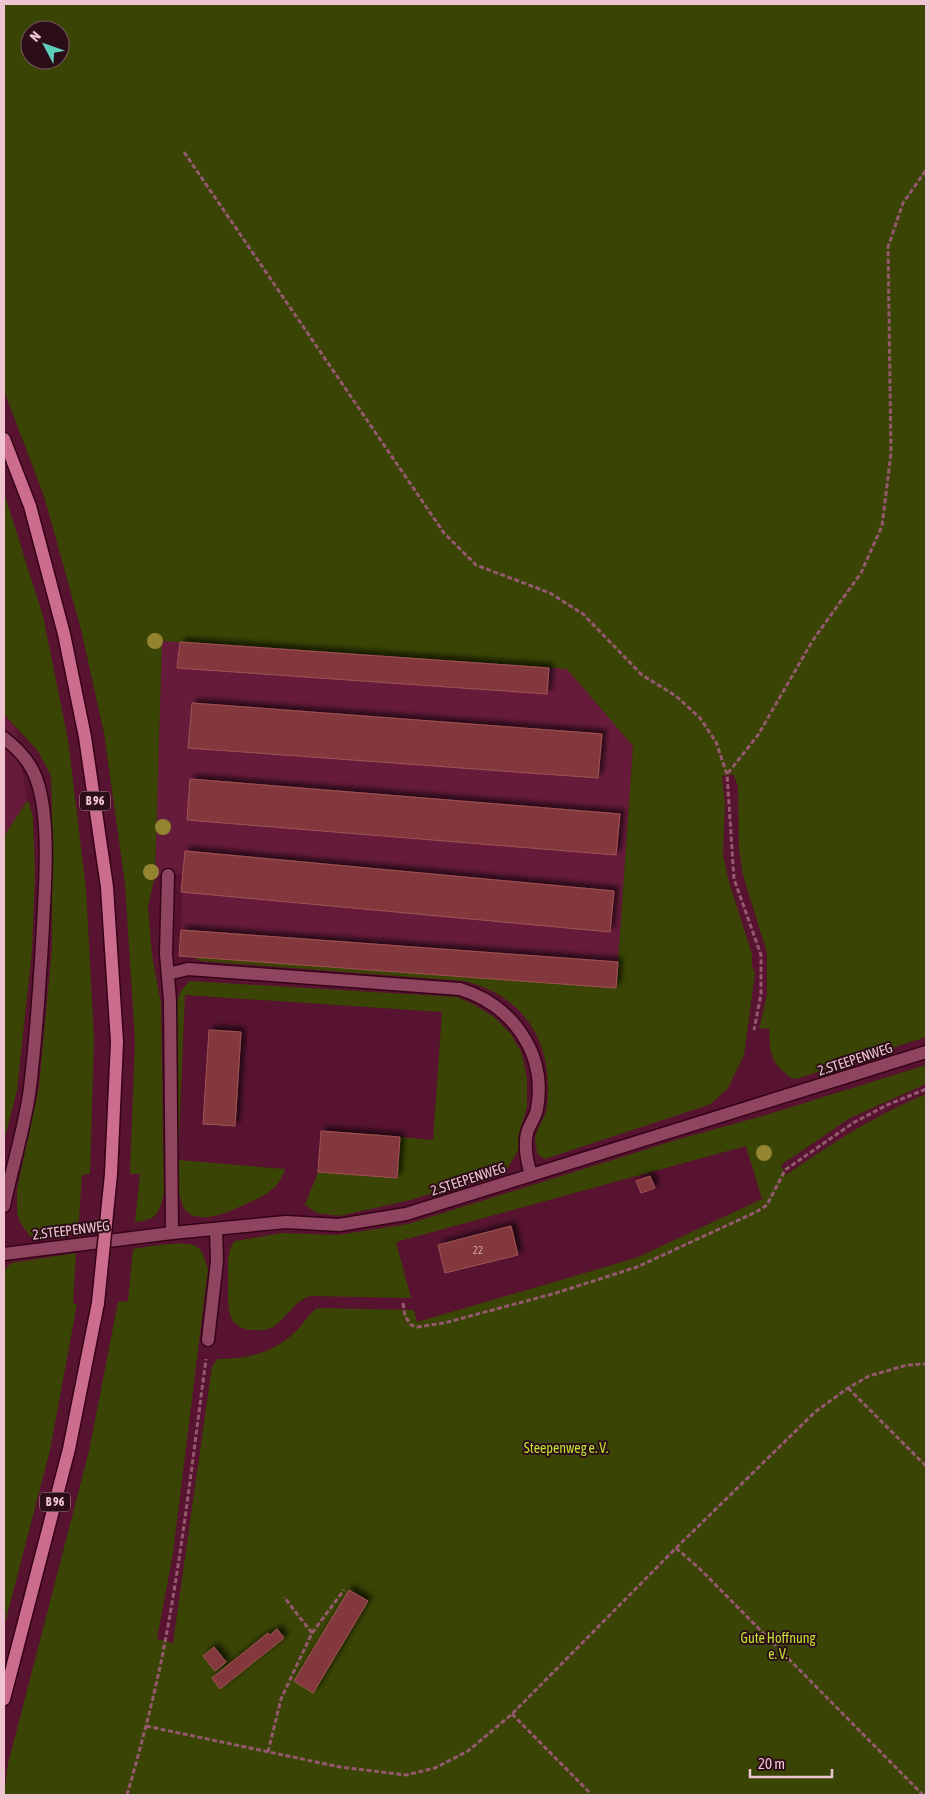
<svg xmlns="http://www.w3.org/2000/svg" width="930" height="1799" viewBox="0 0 930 1799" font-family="'Asap Condensed',sans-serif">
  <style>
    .built { fill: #671b3b }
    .green { fill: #3a4404; fill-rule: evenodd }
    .building { fill: #83383c; stroke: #a15355; filter: url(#shadow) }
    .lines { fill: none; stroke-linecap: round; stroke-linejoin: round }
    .lane-casing { stroke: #350218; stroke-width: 15 }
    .street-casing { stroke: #350218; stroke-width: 15 }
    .primary-casing { stroke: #350218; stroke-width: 15 }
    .path { stroke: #94596f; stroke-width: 3; stroke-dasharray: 5 2.5; stroke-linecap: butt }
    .lane { stroke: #8f455f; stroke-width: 12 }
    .street { stroke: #8f455f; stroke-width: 12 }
    .primary { stroke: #cd6d8e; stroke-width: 12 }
    .primary-bridge-casing { stroke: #350218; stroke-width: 15; stroke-linecap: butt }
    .primary-bridge { stroke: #cd6d8e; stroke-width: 12 }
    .tree { fill: #928431 }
    .labels { text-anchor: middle; stroke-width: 4; stroke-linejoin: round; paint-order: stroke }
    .number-label { font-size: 11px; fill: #d4a1ab }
    .shield { fill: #2c0e19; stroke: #b48d99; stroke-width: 1 }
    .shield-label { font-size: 12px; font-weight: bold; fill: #efc4d0 }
    .street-label { font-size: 14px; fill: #efc4d0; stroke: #2c0e19 }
    .park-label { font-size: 14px; fill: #c2e032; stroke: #2c0e19 }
  </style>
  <defs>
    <filter id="shadow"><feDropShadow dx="4.5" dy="-4.5" stdDeviation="2.5" flood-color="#0009"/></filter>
  </defs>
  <rect width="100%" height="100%" fill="#581330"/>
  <!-- built -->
  <path class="built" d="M162,641l406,28 65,77 -17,242 -435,-58 2,-55h-28z
    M4,714l12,14 11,73 -23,35z"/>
  <!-- green -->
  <path class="green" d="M4,4h922v1033l-130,42c-6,-1 -9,-4 -14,-9 -13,-11 -12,-25 -13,-42l-10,1 8,-34v-42l-24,-78 -4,-26 -1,-63 -5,-12 -11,2 3,27 -2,51 6,28 23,72v12l3,7 -11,82 -16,33 -17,16 -166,55 -8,-5c0,-5 -2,-11 -2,-15 1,-11 11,-21 12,-32 7,-63 -21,-111 -83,-126l-264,-20 -7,-4 425,5 15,-216 -66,-77 -405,-28 -7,234 -7,32 4,48 9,49 3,188c-4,21 -7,28 -29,30l5,-48h-10l5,-134 -10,-156 -21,-151 -23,-104 -37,-133 -40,-105zM30,30h30v30h-30z
    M4,493l39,123 25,124 18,149 8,149 -4,136 -8,1 -4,57 -40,6 -8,-2 -9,-12 -4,-11v-24l22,-102 13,-139v-138l-1,-34 -13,-25 -34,-37z
    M27,801l2,1 4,15 2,56 -3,77 -15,141 -13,50v-305z
    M190,981l267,16 16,7 21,13 17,17 11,20 5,25v28l-8,27 -1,17 -11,18 -96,31 -72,16 -22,-3 -12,-8 13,-33 79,6 3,-41 33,3 9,-128 -257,-17 -7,165 107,9c-7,24 -26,29 -48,39 -13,6 -37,15 -50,4 -21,-19 -11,-177 -10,-211l4,-10z
    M926,1065v19l-76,34 -69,47 5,10c48,-33 86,-58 140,-81v701h-922l4,-31 81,-313 29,-149 10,-1 5,-52c14,-2 53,-10 64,-2 7,5 8,14 11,22l-35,284 -16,86 16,4 39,-277 6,-7c30,0 56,-6 78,-28 8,-7 12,-17 21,-23l97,2 3,12 219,-64 126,-59 -16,-53 -350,96 15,56 -100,-2c-17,5 -22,19 -35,29 -7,5 -14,6 -22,5 -28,-1 -26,-22 -26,-45 1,-13 -3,-34 7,-44l47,-8 56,2 70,-11 268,-84 93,-26z
    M76,1253l-3,51h4l-27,146 -46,177v-357l7,-7z"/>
  <!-- building -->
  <path class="building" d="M180,642l369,26 -2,26 -370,-26z
    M192,703l410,31 -4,44 -410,-30z
    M190,779l430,35 -4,41 -429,-35z
    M185,851l429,40 -4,41 -429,-40z
    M181,930l437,32 -2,26 -437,-32z
    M209,1030l32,2 -6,94 -32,-2z
    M321,1131l79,6 -3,41 -79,-6z
    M650,1176l5,12 -14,5 -5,-12z
    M511,1226l7,29 -73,18 -7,-28z
    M349,1590l19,11 -55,92 -19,-12z
    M277,1629l7,9 -64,51 -8,-11 56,-45 2,2z
    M214,1647l12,15 -11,9 -12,-15z"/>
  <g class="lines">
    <!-- lane casing -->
    <g class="lane-casing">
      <path id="lane" d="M4,738c14,11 26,23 32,40 13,34 10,93 8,128 -3,61 -7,122 -14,182 -5,39 -18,79 -26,118
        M168,875l-2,79 4,46 2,233
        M168,974l20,-5 272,20c52,16 87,64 77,120 -1,8 -8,16 -10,24 -3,13 0,29 4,42
        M208,1340l9,-79 -1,-32"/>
    </g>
    <!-- street casing -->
    <g class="street-casing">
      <path id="street" d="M4,1254l168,-21 114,-11 53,3 67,-11 520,-162"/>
    </g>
    <!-- primary casing -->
    <g class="primary-casing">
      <path id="primary" d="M4,439l26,67 34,128 21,103 22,150 10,155 -6,132
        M4,1699l65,-250 29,-146"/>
    </g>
    <!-- path -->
    <path class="path" d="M184,152l260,381 32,32 74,28 33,21 59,61 34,21 24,22 16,24 11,32 7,105 27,76v39l-7,36
      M728,773l30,-38 55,-95 48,-67 21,-47 9,-73 -3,-206 15,-44 23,-33
      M403,1303l2,13 6,9 6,2 27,-4 112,-30 81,-26 119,-55 11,-7 18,-35 68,-47 34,-18 39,-16
      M848,1388l78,78
      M676,1548l24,21 223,226
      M312,1633l32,-43
      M512,1714l80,81
      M146,1726l194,41 66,8 29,-7 33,-17 44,-37 164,-166 139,-136 33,-24 21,-12 38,-11 19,-1
      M268,1752l13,-53 31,-66 -28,-36
      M127,1795c16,-56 31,-112 41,-169 16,-89 26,-178 38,-267"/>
    <!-- lane -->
    <use href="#lane" class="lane"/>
    <!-- street -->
    <use href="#street" class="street"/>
    <!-- primary -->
    <use href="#primary" class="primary"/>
    <!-- primary-bridge casing -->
    <g class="primary-bridge-casing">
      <path id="primary-bridge" d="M98,1303l13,-129"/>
    </g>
    <!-- primary-bridge -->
    <use href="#primary-bridge" class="primary-bridge"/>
  </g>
  <!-- trees -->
  <g class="tree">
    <circle cx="155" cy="641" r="8"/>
    <circle cx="163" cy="827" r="8"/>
    <circle cx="151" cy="872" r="8"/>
    <circle cx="764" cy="1153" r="8"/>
  </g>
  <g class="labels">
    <!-- number labels -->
    <g class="number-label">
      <text x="478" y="1254">22</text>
    </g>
    <!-- shield labels -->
    <g class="shield">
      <rect x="80" y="791.5" width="30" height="19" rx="4"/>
      <rect x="40" y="1492.5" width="30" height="19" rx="4"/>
    </g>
    <g class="shield-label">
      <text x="95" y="805">B 96</text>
      <text x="55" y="1506">B 96</text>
    </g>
    <!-- street labels -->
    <g class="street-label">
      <text transform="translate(855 1059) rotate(-18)" y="5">2.STEEPENWEG</text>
      <text transform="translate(468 1179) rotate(-18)" y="5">2.STEEPENWEG</text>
      <text transform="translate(71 1230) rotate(-7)" y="5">2.STEEPENWEG</text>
    </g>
    <!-- park labels -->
    <g class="park-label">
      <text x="566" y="1453">Steepenweg e. V.</text>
      <text x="778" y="1643">Gute Hoffnung<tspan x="778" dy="16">e. V.</tspan></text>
    </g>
  </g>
  <!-- border -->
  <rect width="930" height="1799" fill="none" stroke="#efc4d0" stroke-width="10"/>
  <!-- north arrow -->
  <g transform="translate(45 45) rotate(311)"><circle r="24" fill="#2c0e19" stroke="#7a5762"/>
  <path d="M0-4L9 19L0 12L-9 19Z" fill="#5dceb9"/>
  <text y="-8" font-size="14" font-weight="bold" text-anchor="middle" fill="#efc4d0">N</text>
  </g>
  <!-- scale -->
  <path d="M750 1769v8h82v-8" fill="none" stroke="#efc4d0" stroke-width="2.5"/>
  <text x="758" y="1769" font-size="15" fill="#efc4d0" stroke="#2c0e19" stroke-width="4" paint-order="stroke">20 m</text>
</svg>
